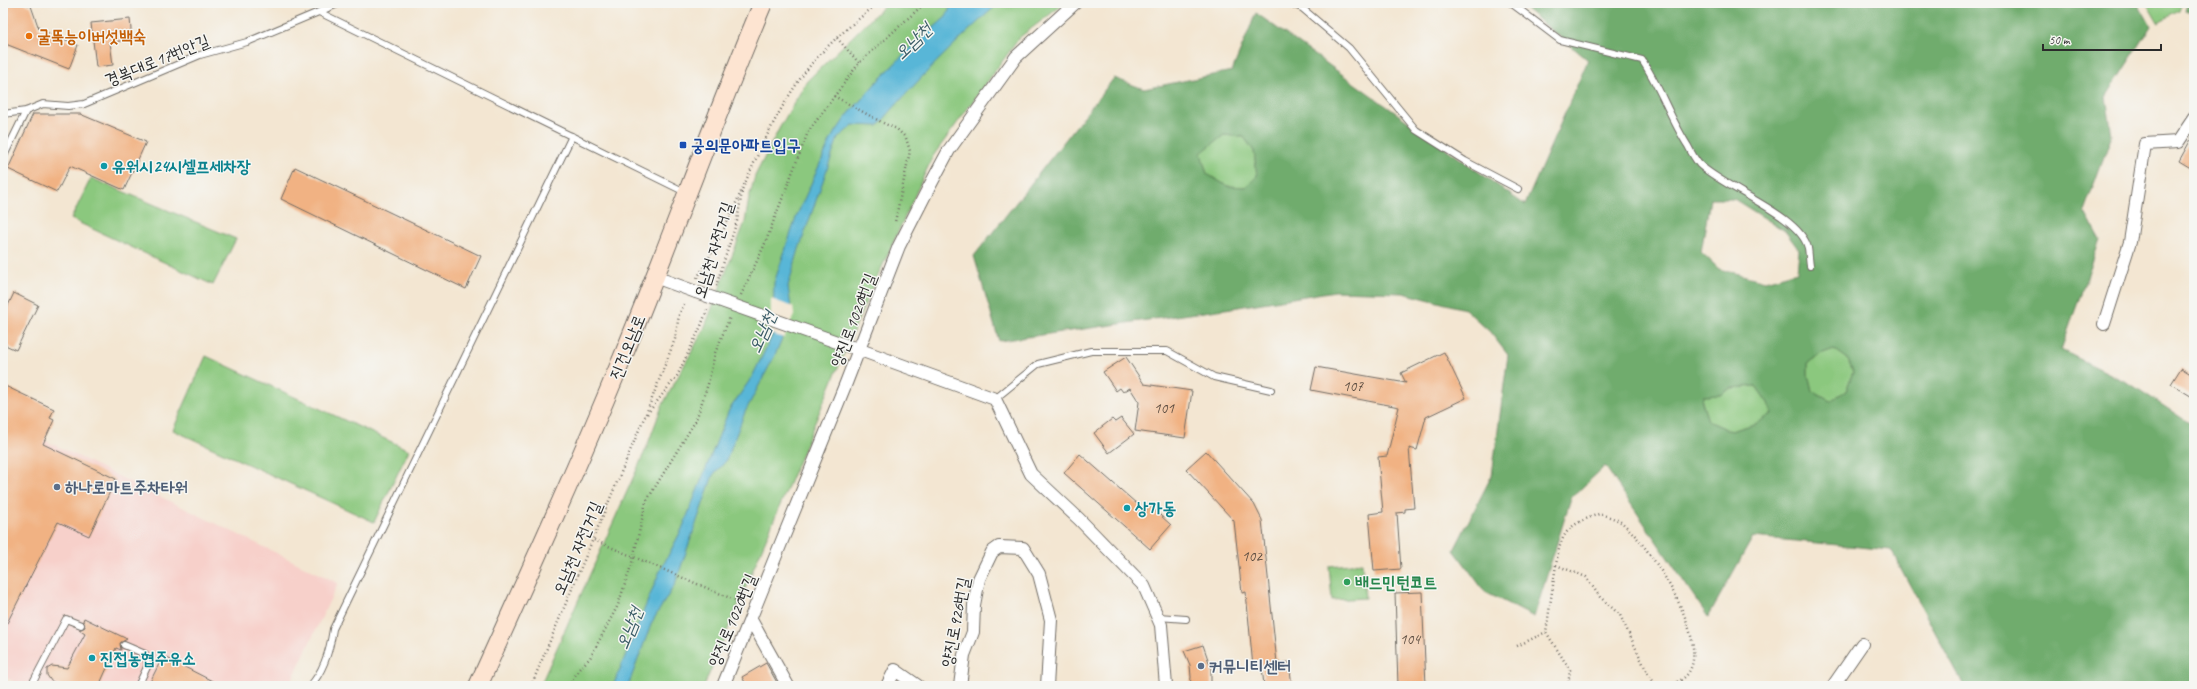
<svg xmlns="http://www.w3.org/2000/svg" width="2197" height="689" viewBox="0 0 2197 689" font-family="Caveat,'Poor Story',sans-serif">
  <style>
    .built { fill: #f7d0ca }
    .green { fill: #8bc87e; stroke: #5b7a54 }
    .forest { fill: #70ac6d; stroke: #4e6c4c; fill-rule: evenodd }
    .water { fill: #59b6d7; stroke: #427081 }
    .pier { fill: #f3e6d2 }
    .building { fill: #f1b283 }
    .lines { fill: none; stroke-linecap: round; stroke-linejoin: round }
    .service-casing { stroke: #716c65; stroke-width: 8 }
    .minor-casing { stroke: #716c65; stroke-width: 14 }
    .secondary-casing { stroke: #716c65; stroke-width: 20 }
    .path { stroke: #716c65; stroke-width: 2.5; stroke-dasharray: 1 3; stroke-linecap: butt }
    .service { stroke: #fff; stroke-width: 6 }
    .minor { stroke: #fff; stroke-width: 12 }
    .secondary { stroke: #fde4d1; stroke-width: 18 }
    .minor-bridge-casing { stroke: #716c65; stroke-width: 14; stroke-linecap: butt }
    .minor-bridge { stroke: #fff; stroke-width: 12 }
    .food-dot { fill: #e8710a; stroke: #f6f6f2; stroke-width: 1.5 }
    .transit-dot { fill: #1a4fb4; stroke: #f6f6f2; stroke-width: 1.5 }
    .culture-dot { fill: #0f9aa8; stroke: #f6f6f2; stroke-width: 1.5 }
    .service-dot { fill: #5c6f8a; stroke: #f6f6f2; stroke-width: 1.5 }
    .leisure-dot { fill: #2e9e5b; stroke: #f6f6f2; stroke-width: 1.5 }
    .labels { text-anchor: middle; stroke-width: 3; stroke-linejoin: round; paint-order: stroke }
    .number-label { font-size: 15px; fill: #5c4d41 }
    .food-label { font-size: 17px; font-weight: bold; fill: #c56008; stroke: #f6f6f2; text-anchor: start }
    .street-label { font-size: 17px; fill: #2b2b2b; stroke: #f6f6f2 }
    .transit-label { font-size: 17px; font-weight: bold; fill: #164399; stroke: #f6f6f2; text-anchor: start }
    .culture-label { font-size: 17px; font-weight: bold; fill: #0d838f; stroke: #f6f6f2; text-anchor: start }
    .service-label { font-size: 17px; font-weight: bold; fill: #4e5e75; stroke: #f6f6f2; text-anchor: start }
    .leisure-label { font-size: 17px; font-weight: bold; fill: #27864d; stroke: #f6f6f2; text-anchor: start }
    .water-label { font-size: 18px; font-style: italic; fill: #3b5c67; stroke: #f6f6f2 }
  </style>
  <rect width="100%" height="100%" fill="#f6f6f2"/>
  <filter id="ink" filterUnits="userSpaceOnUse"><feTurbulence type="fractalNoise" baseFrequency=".025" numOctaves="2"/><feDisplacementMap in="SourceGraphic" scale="8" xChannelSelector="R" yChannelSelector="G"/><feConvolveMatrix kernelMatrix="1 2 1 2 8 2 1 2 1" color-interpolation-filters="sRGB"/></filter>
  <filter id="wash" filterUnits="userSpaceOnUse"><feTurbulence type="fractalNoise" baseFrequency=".012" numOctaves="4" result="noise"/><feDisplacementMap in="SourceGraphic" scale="16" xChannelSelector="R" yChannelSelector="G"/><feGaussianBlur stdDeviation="0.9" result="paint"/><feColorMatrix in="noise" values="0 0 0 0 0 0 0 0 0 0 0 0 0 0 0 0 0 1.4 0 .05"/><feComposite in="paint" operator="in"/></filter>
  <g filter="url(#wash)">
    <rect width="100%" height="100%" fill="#f3e6d2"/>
    <!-- built -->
    <path class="built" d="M3,420l335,163 -49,103h-267l-19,-10z"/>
    <!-- green -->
    <path class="green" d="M887,3h178l-45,34 -87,119 -69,150 -160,380h-164l106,-237 16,-43 42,-77 41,-107 4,-24 6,-22 25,-49 27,-46z
      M2147,3h35l-3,8 -21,11z
      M1224,135l20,2 10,14 3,25 -11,11 -19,-1 -20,-12 -7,-22z
      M91,178l145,61 -23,46 -142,-66z
      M1834,349l14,10 5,13 -7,19 -16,10 -18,-10 -4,-17v-11l12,-9z
      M206,356l203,94 -35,72 -201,-92z
      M1756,386l12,17 5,11 -18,10 -24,7 -23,-10 -6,-19 1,-6 17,-1 11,-7z
      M1362,563l3,35 -33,2 -3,-34z"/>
    <!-- forest -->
    <path class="forest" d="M1519,3h619l13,23 -45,71 6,38 -28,76 16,29 -39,110 68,33 65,43v260h-230l-73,-136 -138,-13 -45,80 -103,-151 -34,32 -37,119 -49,-25 -31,-42 38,-75 16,-120 -18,-23 -25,-23 -62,-16 -68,-2 -103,17 -233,33 -25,-85 140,-178 30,11 88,-18 24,-58 269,192 63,-145zM1224,135l20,2 10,14 3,25 -11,11 -19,-1 -20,-12 -6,-21zM1710,199h24l51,32 14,19 -2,22 -32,9 -46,-12 -18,-17zM1834,349l14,10 5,13 -7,19 -16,10 -18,-10 -4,-17v-11l12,-9zM1756,386l12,17 4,11 -17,10 -24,7 -23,-10 -6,-19 1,-6 17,-1 11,-7z
      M2187,3h7v9l-9,-2z"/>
    <!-- water -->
    <path class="water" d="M952,3h47c-43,38 -84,79 -121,123l-25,-1 -15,13 -39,111 -11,37 4,29 -18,42 -29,55 -19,49 -13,14 -38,109 -23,38 -24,64h-15l46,-113 23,-44 47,-119 23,-33 21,-43 1,-51 23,-68 34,-76 15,-22 28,-32 35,-36 37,-32z"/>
    <!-- pier -->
    <path class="pier" d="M771,299l22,8 1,8 -10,23 -13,-4z"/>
    <g id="blocks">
      <!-- building -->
      <path class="building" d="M3,3h20l8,3 8,23 39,16 -9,24 -66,-26z
        M130,19l2,21 -22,2 3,23 -17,2 -5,-44z
        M33,114h47l66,28 -22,48 -54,-24 -13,26 -49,-23z
        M2194,134v36l-15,-9z
        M295,167l186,89 -15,33 -185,-90z
        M14,293l24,12 -22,45 -13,-6v-28z
        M1444,352l22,46 -40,19 -9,33 -8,-2 5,60 -9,1v3l-8,1 4,56 -27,2 -5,-57 14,-2 -5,-55 9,-1 12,-49 -88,-17 5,-23 90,16 -5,-10z
        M1126,357l18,27 48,7 -7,47 -50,-7 4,-29 -9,-14 -7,4 -3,-4 -4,3 -13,-19z
        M2181,368l13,8v22l-23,-14z
        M3,385l51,24 -4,9 4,2 -11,24 73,35 -27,57 -31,-14 -55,109z
        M1121,418l13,16 -25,19 -15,-20 18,-14 3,3z
        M1206,451l48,53 8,16 15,143 12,-1 3,24h-28l-2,-20 -9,1 -7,-75 -4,1 -8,-72 -48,-52z
        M1080,454l65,57 5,-5 21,19 -21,24 -86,-76z
        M1422,592l4,94h-28l-3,-93z
        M84,618l43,21 -7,4 1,7 -5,-2 -17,38h-38l-10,-5 -4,-6v-6l5,-3 15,2 18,-34 -6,-4 6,-3 -2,-6z
        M1203,645l8,23v18h-21l1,-9 -1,-12 -6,-14z
        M163,656l59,30h-63l-9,-4z
        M766,663l13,23h-32l-5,-9z"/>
    </g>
  </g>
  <g filter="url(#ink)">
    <use href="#blocks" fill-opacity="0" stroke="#716c65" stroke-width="1"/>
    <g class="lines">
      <!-- service casing -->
      <g class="service-casing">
        <path id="service" d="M1290,3l12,5 47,40 67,82 49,31 53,28
          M1511,3l49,37 82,20c18,27 28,58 46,86 3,6 7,13 11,18 26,25 101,51 109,84 1,6 1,12 2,18
          M321,13l364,179
          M3,114l23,-3 17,-7 25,2 16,-2 116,-49 47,-13 93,-39
          M3,158l23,-47
          M995,399l43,-35 53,-13h76l47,26 57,13
          M1158,617l28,2
          M124,645l21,9 3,11 -10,21
          M31,686l35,-67 15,6
          M310,686c14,-15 20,-37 23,-57l239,-493"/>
      </g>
      <!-- minor casing -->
      <g class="minor-casing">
        <path id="minor" d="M655,277l41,15
          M2104,324l26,-82 15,-98 33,-2 16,-24
          M852,347l143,52 36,75 48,45 65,67 17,39 5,61
          M751,620l37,66
          M723,686l123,-303 53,-137 27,-53 23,-43 67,-93 59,-54
          M887,686l8,-16 23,16
          M960,686l4,-31 9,-23 1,-27 5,-26 13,-27 7,-5 24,1 16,26 12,46 -4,66
          M1833,686l29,-42"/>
      </g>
      <!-- secondary casing -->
      <g class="secondary-casing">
        <path id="secondary" d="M478,686c48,-106 97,-212 141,-320 50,-120 93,-243 144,-363"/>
      </g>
      <!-- path -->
      <path class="path" d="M837,38l22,25
        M834,96l51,28 12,5 9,9 4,13 -15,71
        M697,278c43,-68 62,-147 112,-211 19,-24 45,-44 69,-64
        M716,286l21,-65 5,-29
        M741,295l23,-49 44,-114 51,-69 66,-60
        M646,414l29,-75 4,-24 6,-13
        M594,540l148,63
        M1556,565l30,12 14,20 20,18 28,59 8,11c88,3 -3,-139 -34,-162 -6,-5 -16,-7 -23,-9 -31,11 -38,17 -43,51l-10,67 24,38 -2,16
        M1517,646l29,-14
        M531,686l113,-268 33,-42 24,-50 6,-16
        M569,686l10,-17 11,-11 28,-53 14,-42 14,-61 50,-82 12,-36 7,-31 15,-36"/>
      <!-- service -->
      <use href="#service" class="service"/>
      <!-- minor -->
      <use href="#minor" class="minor"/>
      <!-- secondary -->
      <use href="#secondary" class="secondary"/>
      <!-- minor-bridge casing -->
      <g class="minor-bridge-casing">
        <path id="minor-bridge" d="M696,292l155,55"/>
      </g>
      <!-- minor-bridge -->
      <use href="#minor-bridge" class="minor-bridge"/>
    </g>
  </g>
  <!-- markers -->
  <circle class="food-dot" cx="29" cy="36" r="4"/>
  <rect class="transit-dot" x="679" y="141" width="8" height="8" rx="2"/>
  <g class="culture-dot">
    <circle cx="104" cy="166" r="4"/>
    <circle cx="1127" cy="508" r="4"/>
    <circle cx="92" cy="658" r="4"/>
  </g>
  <g class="service-dot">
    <circle cx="57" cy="487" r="4"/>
    <circle cx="1201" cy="666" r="4"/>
  </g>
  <circle class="leisure-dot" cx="1347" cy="582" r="4"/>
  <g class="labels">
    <!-- number labels -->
    <g class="number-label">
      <text x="1353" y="391">107</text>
      <text x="1164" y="413">101</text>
      <text x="1252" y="561">102</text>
      <text x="1410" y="644">104</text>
    </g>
    <!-- food labels -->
    <g class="food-label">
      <text x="37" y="42">굴뚝능이버섯백숙</text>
    </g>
    <!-- street labels -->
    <g class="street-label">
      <text transform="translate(157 60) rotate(-22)" y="6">경복대로17번안길</text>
      <text transform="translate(713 250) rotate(-73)" y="6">오남천 자전거길</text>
      <text transform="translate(853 320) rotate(-69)" y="6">양진로1020번길</text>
      <text transform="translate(627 347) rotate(-68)" y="6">진건오남로</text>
      <text transform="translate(577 548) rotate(-67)" y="6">오남천 자전거길</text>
      <text transform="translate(732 620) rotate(-67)" y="6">양진로1020번길</text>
      <text transform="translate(955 622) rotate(-79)" y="6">양진로926번길</text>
    </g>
    <!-- transit labels -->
    <g class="transit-label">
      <text x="691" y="151">궁의문아파트입구</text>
    </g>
    <!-- culture labels -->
    <g class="culture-label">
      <text x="112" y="172">유워시24시셀프세차장</text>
      <text x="1135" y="514">상가동</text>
      <text x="100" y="664">진접농협주유소</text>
    </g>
    <!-- service labels -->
    <g class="service-label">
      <text x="65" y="493">하나로마트주차타워</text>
      <text x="1209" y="672">커뮤니티센터</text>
    </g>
    <!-- leisure labels -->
    <g class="leisure-label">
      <text x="1355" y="588">배드민턴코트</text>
    </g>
    <!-- water labels -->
    <g class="water-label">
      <text transform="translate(913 41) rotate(-44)" y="6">오남천</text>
      <text transform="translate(762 332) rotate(-66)" y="6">오남천</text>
      <text transform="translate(629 628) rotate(-68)" y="6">오남천</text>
    </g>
  </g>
  <!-- margin -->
  <rect width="2197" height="689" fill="none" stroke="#f6f6f2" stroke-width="16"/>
  <!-- scale -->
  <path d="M2043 44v6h118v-6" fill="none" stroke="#2b2b2b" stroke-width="2"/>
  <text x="2049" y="44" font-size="12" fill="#2b2b2b" stroke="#f6f6f2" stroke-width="3" paint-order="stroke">50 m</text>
</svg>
